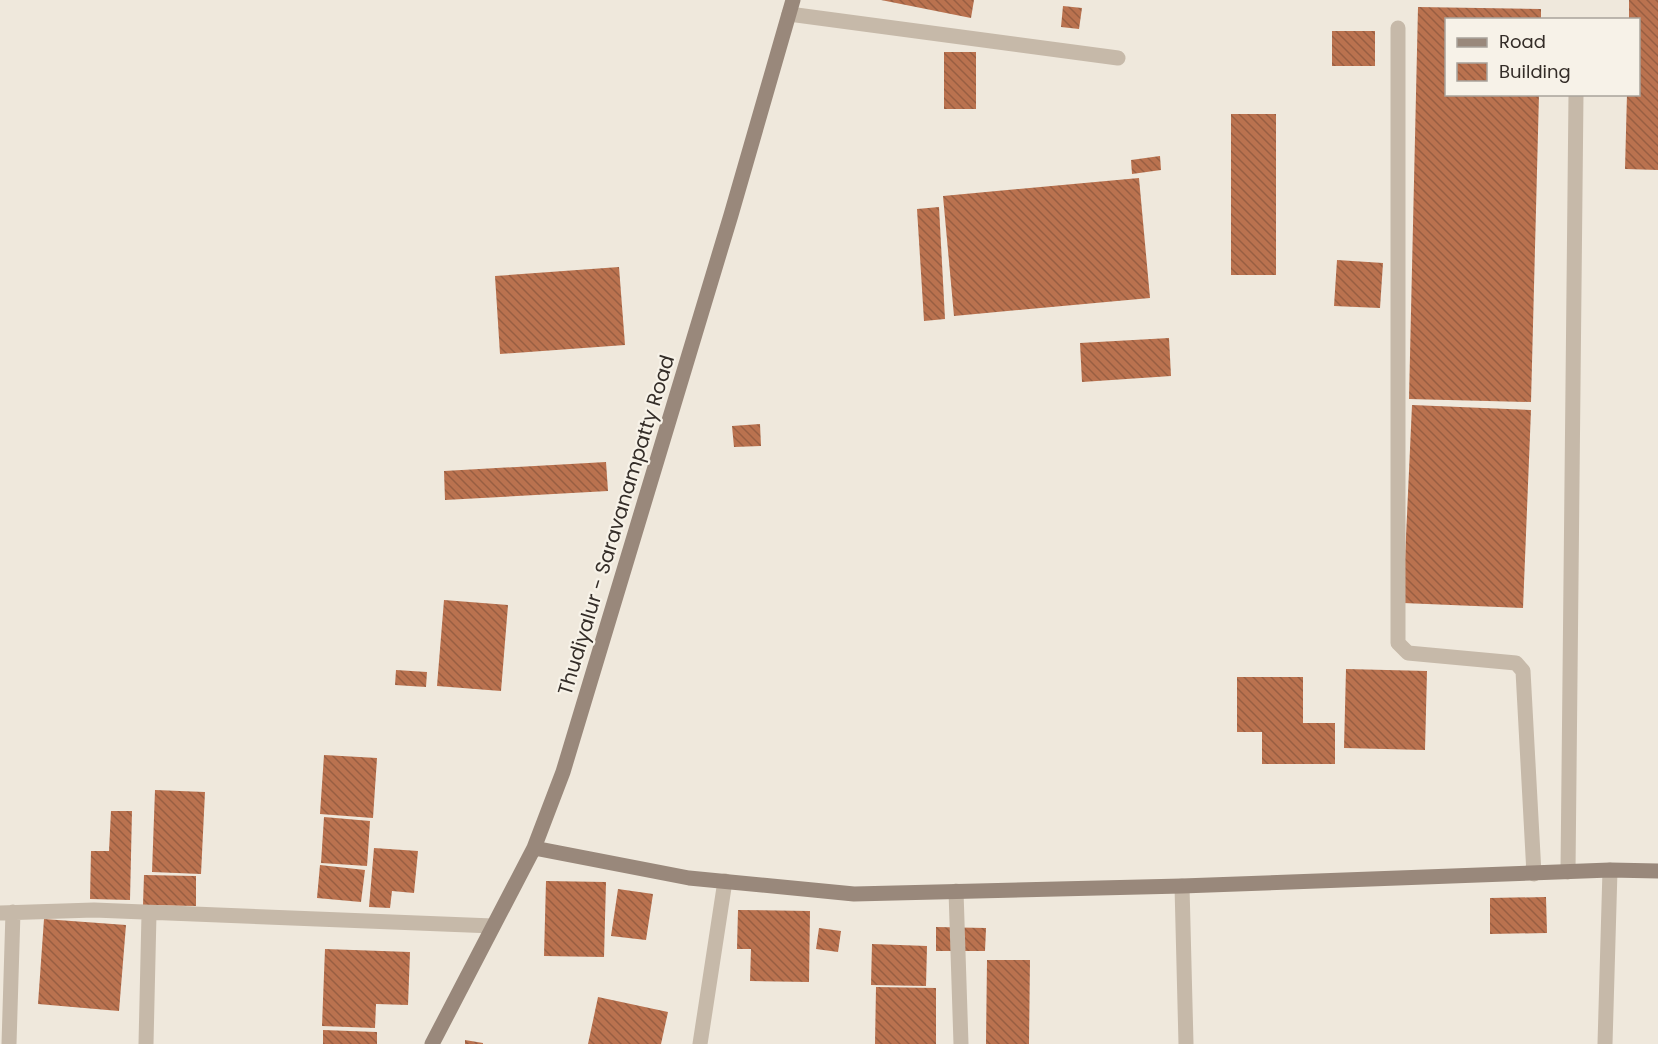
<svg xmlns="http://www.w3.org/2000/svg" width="1658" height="1044" viewBox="0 0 1658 1044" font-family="Poppins,sans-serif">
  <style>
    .building { fill: url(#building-back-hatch) }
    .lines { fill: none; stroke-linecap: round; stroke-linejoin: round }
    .lane { stroke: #c6b9a9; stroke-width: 15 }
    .street { stroke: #c6b9a9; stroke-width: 15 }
    .secondary { stroke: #99887b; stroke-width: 15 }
    .labels { text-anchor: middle; stroke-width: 4.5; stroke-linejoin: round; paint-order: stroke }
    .street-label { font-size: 20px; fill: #342d28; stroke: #f7f2e8 }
  </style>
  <defs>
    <pattern id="building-back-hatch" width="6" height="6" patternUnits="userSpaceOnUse" patternTransform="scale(1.5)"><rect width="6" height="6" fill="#ba724f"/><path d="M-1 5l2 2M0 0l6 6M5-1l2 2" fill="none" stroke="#985e42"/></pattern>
  </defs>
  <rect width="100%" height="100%" fill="#efe8dc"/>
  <!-- building -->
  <path class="building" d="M881,0h93l-3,18z
    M1629,0h29v170l-33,-1 2,-75h11v-74h-9z
    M1063,6l19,2 -3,21 -18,-2z
    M1418,7l123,2v11h-95v74h93l-8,308 -122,-3z
    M1332,31h43v35h-43z
    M944,52h32v57h-32z
    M1231,114h45v161h-45z
    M1160,156l1,14 -29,4 -1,-14z
    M1139,178l11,120 -196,18 -11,-120z
    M939,207l6,112 -21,2 -7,-112z
    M1337,260l46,3 -3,45 -46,-2z
    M619,267l6,78 -125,9 -5,-78z
    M1169,338l2,38 -89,6 -2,-39z
    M1412,405l119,5 -8,198 -120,-5z
    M760,424l1,22 -27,1 -2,-21z
    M606,462l2,29 -163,9 -1,-29z
    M444,600l64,5 -7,86 -64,-5z
    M1346,669l81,2 -2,79 -81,-2z
    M396,670l31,2 -1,15 -31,-2z
    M1237,677h66v46h32v41h-73v-32h-25z
    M324,755l53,3 -4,60 -53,-4z
    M155,790l50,2 -4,82 -49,-2z
    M111,811h21l-2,89 -40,-1 1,-48h18z
    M324,817l46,4 -3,45 -46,-3z
    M374,848l44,3 -4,42 -22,-2 -2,17 -21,-1z
    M320,865l45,5 -4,32 -44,-4z
    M144,875l52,1v30l-53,-1z
    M546,881l60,1 -2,75 -60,-1z
    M618,889l35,5 -7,46 -35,-4z
    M1546,897l1,36 -57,1v-36z
    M738,910l72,1 -1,71 -59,-1 1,-32h-14z
    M44,919l82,6 -7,86 -81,-7z
    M936,927l50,1 -1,23h-49z
    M819,928l22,3 -3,21 -22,-3z
    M872,944l55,2 -1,40 -55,-1z
    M325,949l85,3 -2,53 -32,-1 -1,24 -53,-2z
    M987,960h43l-1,84h-43z
    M876,987l60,1v56h-61z
    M598,997l70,15 -7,32h-73z
    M323,1030l54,2v12h-54z
    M465,1040l18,3v1h-18z"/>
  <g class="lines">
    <!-- lane -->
    <path class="lane" d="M1398,28v615l10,10 108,10 7,8 11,203
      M1568,872l8,-778"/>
    <!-- street -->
    <path class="street" d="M789,14l329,44
      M1182,886l4,158
      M956,891l5,153
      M0,913l94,-3 399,16
      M9,1044l4,-132
      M146,1044l3,-130
      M700,1044l25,-163
      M1605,1044l5,-174"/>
    <!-- secondary -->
    <path class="secondary" d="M534,848l155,30 165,16 328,-8 428,-16 48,1
      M432,1044l102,-196 29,-76 168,-557 62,-215"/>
  </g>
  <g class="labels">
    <!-- street labels -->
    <g class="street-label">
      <text transform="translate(616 525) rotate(-73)" y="7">Thudiyalur - Saravanampatty Road</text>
    </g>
  </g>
  <!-- legend -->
  <rect x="1445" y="18" width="195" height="78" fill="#f7f2e8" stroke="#a9a39b" stroke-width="1.5"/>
  <rect x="1457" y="38" width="30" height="9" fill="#99887b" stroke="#a9a39b" stroke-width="1.5"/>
  <text x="1499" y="48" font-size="18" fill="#342d28">Road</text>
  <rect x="1457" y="63" width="30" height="18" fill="url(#building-back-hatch)" stroke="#a9a39b" stroke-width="1.5"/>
  <text x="1499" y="78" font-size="18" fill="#342d28">Building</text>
</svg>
